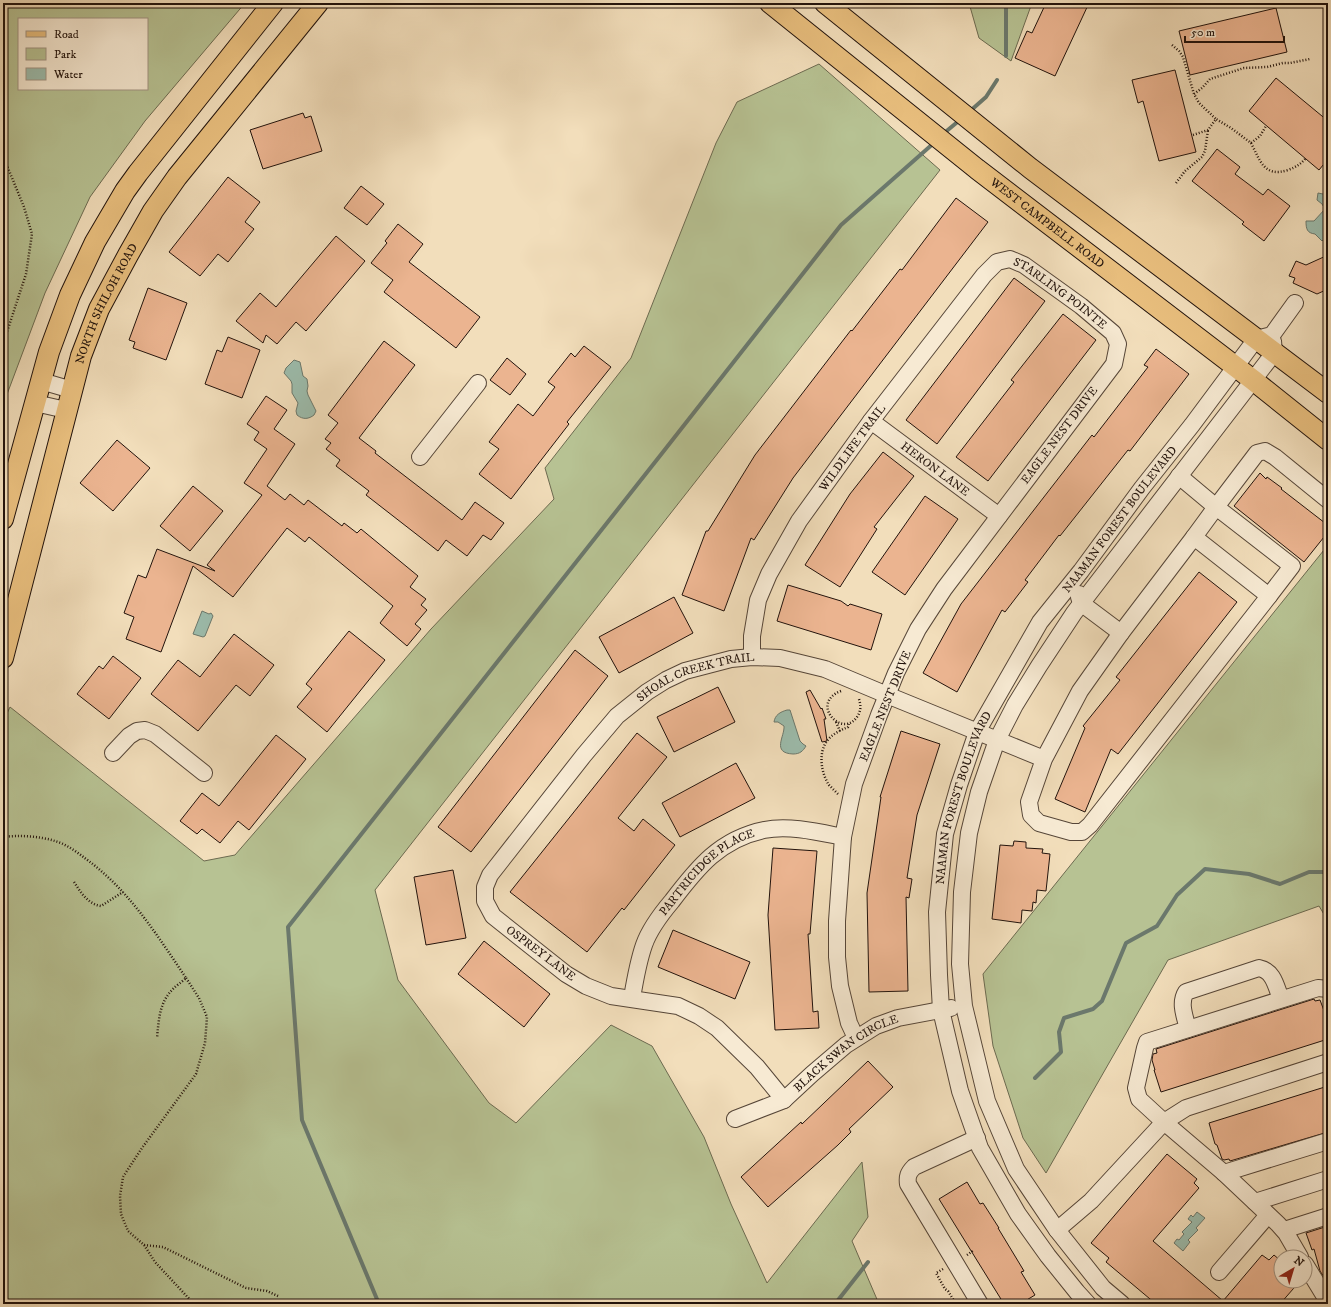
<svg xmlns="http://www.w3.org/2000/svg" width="1331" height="1307" viewBox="0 0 1331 1307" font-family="'IM FELL DW Pica',serif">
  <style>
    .green { fill: #b7c293; stroke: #6c6a50; fill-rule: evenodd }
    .water { fill: #9cbcac; stroke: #6b786c }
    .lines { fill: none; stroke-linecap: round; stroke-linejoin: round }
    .stream { stroke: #6b786c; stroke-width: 4 }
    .building { fill: #ebb490; stroke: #22130c }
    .minor-casing { stroke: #564638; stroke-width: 18 }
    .major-casing { stroke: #22130c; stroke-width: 22 }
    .path { stroke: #22130c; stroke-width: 2.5; stroke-dasharray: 1 2; stroke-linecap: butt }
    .minor { stroke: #f7ead3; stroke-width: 16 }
    .major { stroke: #e9bf7e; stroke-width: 20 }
    .labels { text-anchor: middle; stroke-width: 3; stroke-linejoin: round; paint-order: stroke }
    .street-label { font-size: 12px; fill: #22130c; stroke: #f7ead3 }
  </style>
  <rect width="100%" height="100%" fill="#f2debb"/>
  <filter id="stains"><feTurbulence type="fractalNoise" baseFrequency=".005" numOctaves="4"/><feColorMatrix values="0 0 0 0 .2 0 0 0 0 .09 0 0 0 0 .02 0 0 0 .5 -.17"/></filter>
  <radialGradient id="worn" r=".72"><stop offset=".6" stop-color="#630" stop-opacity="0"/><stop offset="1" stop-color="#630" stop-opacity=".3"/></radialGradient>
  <!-- green -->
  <path class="green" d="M3,3h242l-100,118 -55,76 -45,96 -42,112zM19,19h128v70h-128z
    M969,3h63l-21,58 -32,-23z
    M819,64l121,106 -565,720 23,90 91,123 27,20 95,-98 41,21 52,91 27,67 36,79 95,-121 6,55 -16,24 27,63h-876v-582l7,-15 194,154 31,-6 196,-226 123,-130 -9,-31 86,-110 85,-215 21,-41z
    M1328,545v376l-9,-15 -151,54 -122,213 -23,-35 -30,-92 -10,-72z"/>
  <!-- water -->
  <path class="water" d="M1318,193l10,2v45l-4,-1 -2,2 -7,-7c-8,-1 -9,-5 -9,-13h8l11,-12 -3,-5 -5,-4z
    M294,360l6,2 3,14 4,3 1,7 -1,5 1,4 8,16 -2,4c-5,4 -11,5 -17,0l-1,-4 2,-8 -6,-10v-9l-1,-3 -7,-8 2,-5z
    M202,611l7,3 2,-1 2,3 -8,20 -2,1 -10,-3z
    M787,710h3l10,31 3,3 3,2c-3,5 -6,8 -13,8 -22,-1 -8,-18 -9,-28l-6,-4h-4c1,-7 6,-10 13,-12z
    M1197,1212l8,6 -9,10 2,2 -10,10 2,2 -7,9 -9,-8 3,-4 2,1 5,-6 -2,-2 10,-10 -4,-3 3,-4 2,2z"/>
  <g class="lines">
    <!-- stream -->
    <path class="stream" d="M1006,56v-53
      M969,112l17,-15 11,-17
      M943,134l18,-15
      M1035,1078l26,-26 -2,-20 5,-14 29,-9 9,-8 24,-58 31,-17 20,-31 28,-26 44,5 31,10 29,-12h19
      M379,1304l-77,-184 -14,-193 375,-475 178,-227 94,-83
      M835,1304l33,-42"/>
  </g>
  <!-- building -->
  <path class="building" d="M1046,3h43l-34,73 -40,-18 12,-27 5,2z
    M1276,8l11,44 -97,23 -11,-44z
    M1175,70l21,82 -37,9 -16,-60 -5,2 -6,-23z
    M1276,78l52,43v38l-9,11 -70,-59z
    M303,113l2,5 6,-2 11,35 -59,18 -13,-39z
    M1217,149l23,18 -5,7 28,21 5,-6 22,17 -26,35 -22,-17 2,-2 -52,-41z
    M228,177l32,25 -15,20 9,7 -26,33 -10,-8 -18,22 -31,-24z
    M361,186l23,18 -17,21 -23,-17z
    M956,198l32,24 -195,256 -39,62 -3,-2 -27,73 -42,-16 24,-64h2l47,-76 96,-125 1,1 48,-62 2,1z
    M398,224l25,20 -14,18 71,55 -24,31 -72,-56 9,-12 -22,-17 16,-20 -2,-2z
    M336,236l29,25 -59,70 -10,-9 -19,22 -11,-9 -3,8 -27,-22 24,-28 16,14z
    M1328,255v34l-11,5 -24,-11 2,-5 -6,-2 7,-15 10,4z
    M1014,278l31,23 -108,143 -31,-24z
    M148,288l39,15 -21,57 -33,-12 2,-6 -6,-2z
    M1063,314l33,26 -108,141 -32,-24 58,-75 -3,-2z
    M228,337l32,13 -18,48 -37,-14 12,-34 5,2z
    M384,341l31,24 -56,73 17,13 -1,2 87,67 13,-18 29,21 -13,17 -8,-5 -16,21 -21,-16 -8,11 -72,-56 3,-4 -33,-25 4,-6 -14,-11 5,-6 -6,-4 13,-16 -10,-8z
    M584,346l27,21 -44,55 2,2 -58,75 -32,-25 20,-25 -10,-7 29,-38 15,12 22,-29 -7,-5 23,-29 4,4z
    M1156,349l33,25 -59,77 -2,-1 -68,86 -1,-1 -34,45 3,2 -23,30 -3,-2 -45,82 -34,-19 38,-69 131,-169 2,2 54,-70 -4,-2z
    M507,358l19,16 -16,21 -20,-15z
    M266,396l21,14 -13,19 21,15 -28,42 18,14 5,-6 14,11 4,-5 34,26 2,-3 13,10 4,-4 57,47 -8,11 16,12 -5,6 6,5 -12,14 6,5 -14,17 -27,-23 13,-17 -84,-69 -4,5 -18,-14 -54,69 -40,-31 -32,86 -35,-13 8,-22 -10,-4 14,-38 8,3 11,-29 58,22 -8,-6 55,-70 -18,-12 23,-34 -13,-9 5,-8 -12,-8z
    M117,440l33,28 -37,43 -33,-28z
    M883,452l31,24 -40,51 3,2 -37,58 -35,-22 45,-71z
    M1260,473l6,6 1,-2 15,11 -1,1 44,34 -2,2 5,3v4l-24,30 -70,-56z
    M193,486l30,25 -33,40 -30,-25z
    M925,496l33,23 -53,76 -33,-23z
    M1199,572l38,30 -119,152 -7,-5 -26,63 -30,-13 30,-71 -2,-2 37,-46 -4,-3z
    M788,585l53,16 7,5 2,-2 32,10 -11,36 -94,-29z
    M674,597l19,36 -74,40 -20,-36z
    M349,631l36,29 -58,72 -30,-25 15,-18 -6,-5z
    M234,634l40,31 -24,31 -14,-11 -38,46 -47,-37 27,-34 22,17z
    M575,650l33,26 -137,176 -33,-25z
    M113,656l28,22 -32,41 -32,-25 22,-28 4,3z
    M718,687l17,35 -61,30 -17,-35z
    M810,690l11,19 1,-1 4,11h-2l3,22 -5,1 -16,-50z
    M901,731l39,13 -23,71 -10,63 5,1 -3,19 -3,-1 2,94 -39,1 -2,-99 14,-96h-1z
    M637,733l30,24 -49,61 16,13 9,-12 32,26 -51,65 -2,-2 -35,44 -77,-60z
    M276,735l30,24 -57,71 -11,-9 -18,22 -18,-14 -5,5 -17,-13 22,-28 17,13z
    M736,763l19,35 -75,39 -18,-34z
    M1014,841l12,1v6l17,1 -1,4 8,1 -4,37 -9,-1 -1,13 -3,-1 -1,9 -10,-1 -1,13 -29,-4 8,-74 13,1z
    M773,848l44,3 -7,83h-2l5,78 5,-1 1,17 -44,2 -7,-115z
    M453,870l13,68 -40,7 -12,-68z
    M673,930l77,32 -15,37 -77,-32z
    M484,941l66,53 -26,33 -66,-53z
    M1314,999l1,2 5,-1 6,16 2,-1v24l-167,53 -7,-22h1l-3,-10 1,-6 4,-1 -1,-4z
    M868,1061l25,26 -44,42 2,3 -13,13 -70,62 -27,-30 60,-55 1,2z
    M1328,1086v46l-98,29 -1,-2 -5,1 -2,-1 -5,-14 -2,-1 -6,-21z
    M1167,1154l30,25 -3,4 5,5 -46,53 70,60 39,-46 7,5 5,-5 7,6v20h19l-20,23h-124l-50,-42 3,-4 -18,-15z
    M967,1182l13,22 3,-1 16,25h-1l26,43 -3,1 14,23 -15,9h-16l-65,-105z
    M1328,1226v57l-8,-12 -6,-22 -2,1 -6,-17z"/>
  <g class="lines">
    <!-- minor casing -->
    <g class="minor-casing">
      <g id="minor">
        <path d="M41,381l31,9"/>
        <path d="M35,403l31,7"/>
        <path id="s1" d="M871,421l128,95"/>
        <path d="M420,457l58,-74"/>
        <path d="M1179,476l37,31 41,-54 8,-2 10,6 53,43"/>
        <path d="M1194,537l22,-30 76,59 -23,30"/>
        <path d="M1079,594v3l2,6 40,30"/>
        <path id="s2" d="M752,657v-21l6,-36 11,-26 30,-53 72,-100 113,-146 13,-13 13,-3 14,6 57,41 32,27 5,11 -4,20 -170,225 -26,40 -22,44 -17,42 -25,69 -11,53 -6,84v36l3,29 9,37 7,15"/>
        <path d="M113,753l16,-17 8,-5 8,-1 10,4 49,39"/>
        <path d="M1328,989l-10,-1 -171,54 -2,6 -9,40 3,11 25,23 22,-14 142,-46"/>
        <path id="s3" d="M632,998c3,-18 6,-36 12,-53 6,-17 17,-31 28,-44 25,-33 48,-62 92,-71 25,-5 54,2 79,7"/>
        <path d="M1188,1029c-3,-12 -9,-26 -2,-37l73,-24c15,3 17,19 22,31"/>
        <path id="s4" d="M784,1100l-27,-33 -40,-39 -18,-12 -21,-10 -67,-10 -25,-10 -20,-12 -73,-58 -8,-15v-14l5,-12 94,-120 33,-39 30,-24 19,-12 19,-9 46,-12 21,-2 28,1 45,11 62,26 157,64 -15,43 2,13 8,8 32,9h11l8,-7 179,-229 -75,-59 -73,96 -41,58 -36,68"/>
        <path id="s5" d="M735,1119l49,-19 28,-26 34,-29 30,-19 22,-8 53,-10"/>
        <path d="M977,1138l-63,29c-6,6 -7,10 -6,17l72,120"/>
        <path d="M1224,1173l104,-32"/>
        <path d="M1255,1202l73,-23"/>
        <path d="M1057,1230l34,-29 73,-79 60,51 54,51 8,9 14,24"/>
        <path d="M1284,1230l44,-14"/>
        <path d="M1305,1264l22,36"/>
        <path d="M1219,1272l49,-57"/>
        <path id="s6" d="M1088,1304l-11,-12 -29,-36 -30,-42 -38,-66 -20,-57 -19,-81 -2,-35 -2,-63 8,-78 14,-49 18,-53 63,-110 41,-51 61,-83 50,-63 64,-86 16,-4 23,-32"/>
        <path d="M1122,1304l-19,-16 -46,-58 -41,-61 -29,-68 -23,-95 -4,-42 2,-72 7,-59 10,-41 18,-52 18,-35 24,-39 35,-53 200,-260 -1,-12"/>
      </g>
    </g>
    <!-- major casing -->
    <g class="major-casing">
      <g id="major">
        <path id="s7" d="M770,3l207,166 276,211 75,60"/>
        <path d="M825,3l205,165 298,225"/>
        <path d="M3,519l46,-167 21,-57 25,-53 30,-51 13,-18 135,-170"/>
        <path id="s8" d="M3,658l78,-302 18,-47 29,-54 25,-44 24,-34 141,-174"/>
      </g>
    </g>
    <!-- path -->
    <path class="path" d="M1128,3l1,1
      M1172,45l7,6 4,6 11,37 5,9 17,16
      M1194,94l8,-6 8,-9 34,-11 23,-1 16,-4h7l20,-4
      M1193,135l15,-5 8,-11 15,9 20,15 9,-7 6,-10
      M1251,143c9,17 13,35 37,27 8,-3 13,-6 18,-12
      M3,156l21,51 8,27 -6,40 -23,70
      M1176,183l9,-12 17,-14 3,-6 3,-21
      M841,691c-32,12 1,48 16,26 4,-6 4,-11 2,-18
      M836,722l4,9
      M838,794c-3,-3 -6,-6 -9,-9 -8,-12 -11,-32 -2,-44 5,-7 14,-11 21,-14l1,-4
      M3,837c16,-2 36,-1 52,4 11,3 22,11 31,18 43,31 71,76 100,119 -4,4 -9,7 -12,10 -15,14 -15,31 -17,50
      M74,882c7,11 14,22 27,24l22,-14
      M186,978l13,20 8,19 -2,26 -9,31 -54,74 -19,29 -3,19 1,18 7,17 16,14 11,17 39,42
      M144,1245l19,2 83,41 21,3 11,5
      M967,1255l7,-5
      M943,1269l-7,4 9,16 3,2 8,13"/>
    <!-- minor -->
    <use href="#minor" class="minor"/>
    <!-- major -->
    <use href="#major" class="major"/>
  </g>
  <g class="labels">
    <!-- street labels -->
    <g class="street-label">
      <text dy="4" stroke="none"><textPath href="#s7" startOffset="354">WEST CAMPBELL ROAD</textPath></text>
      <text dy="4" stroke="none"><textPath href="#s2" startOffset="547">STARLING POINTE</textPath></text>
      <text dy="4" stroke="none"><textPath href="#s8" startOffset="370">NORTH SHILOH ROAD</textPath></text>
      <text transform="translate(1059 435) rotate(-53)" y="4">EAGLE NEST DRIVE</text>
      <text dy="4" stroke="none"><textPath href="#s2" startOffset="237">WILDLIFE TRAIL</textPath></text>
      <text dy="4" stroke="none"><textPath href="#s1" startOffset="80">HERON LANE</textPath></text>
      <text dy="4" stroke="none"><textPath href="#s6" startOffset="874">NAAMAN FOREST BOULEVARD</textPath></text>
      <text dy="4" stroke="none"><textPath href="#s4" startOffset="692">SHOAL CREEK TRAIL</textPath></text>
      <text transform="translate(885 706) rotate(-68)" y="4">EAGLE NEST DRIVE</text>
      <text dy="4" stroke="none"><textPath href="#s6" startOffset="550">NAAMAN FOREST BOULEVARD</textPath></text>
      <text dy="4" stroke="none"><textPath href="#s3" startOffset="153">PARTRICIDGE PLACE</textPath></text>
      <text transform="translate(541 953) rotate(37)" y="4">OSPREY LANE</text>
      <text dy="4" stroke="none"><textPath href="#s5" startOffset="131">BLACK SWAN CIRCLE</textPath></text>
    </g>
  </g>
  <!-- margin -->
  <rect width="1331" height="1307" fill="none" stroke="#f2debb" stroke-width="16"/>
  <rect x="4" y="4" width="1323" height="1299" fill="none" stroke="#22130c" stroke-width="2"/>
  <rect x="8" y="8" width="1315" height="1291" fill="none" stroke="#22130c"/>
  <!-- legend -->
  <rect x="18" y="18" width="130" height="72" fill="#f7ead3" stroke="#a29483"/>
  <rect x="26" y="31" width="20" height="6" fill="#e9bf7e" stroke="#a29483"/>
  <text x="54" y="38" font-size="12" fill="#22130c">Road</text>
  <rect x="26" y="48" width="20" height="12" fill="#b7c293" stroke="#a29483"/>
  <text x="54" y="58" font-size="12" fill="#22130c">Park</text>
  <rect x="26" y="68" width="20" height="12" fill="#9cbcac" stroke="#a29483"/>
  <text x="54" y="78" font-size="12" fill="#22130c">Water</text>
  <!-- north arrow -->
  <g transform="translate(1293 1269) rotate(38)"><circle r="19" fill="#f7ead3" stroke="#a29483"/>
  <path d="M0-3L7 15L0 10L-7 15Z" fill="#8f2418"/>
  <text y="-6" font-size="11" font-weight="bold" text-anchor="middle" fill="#22130c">N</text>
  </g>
  <!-- scale -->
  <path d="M1185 36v6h99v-6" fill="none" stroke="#22130c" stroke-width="2"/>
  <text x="1191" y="36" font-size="12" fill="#22130c" stroke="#f7ead3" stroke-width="3" paint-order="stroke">50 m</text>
  <rect width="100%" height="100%" filter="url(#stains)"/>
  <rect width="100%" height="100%" fill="url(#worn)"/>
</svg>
